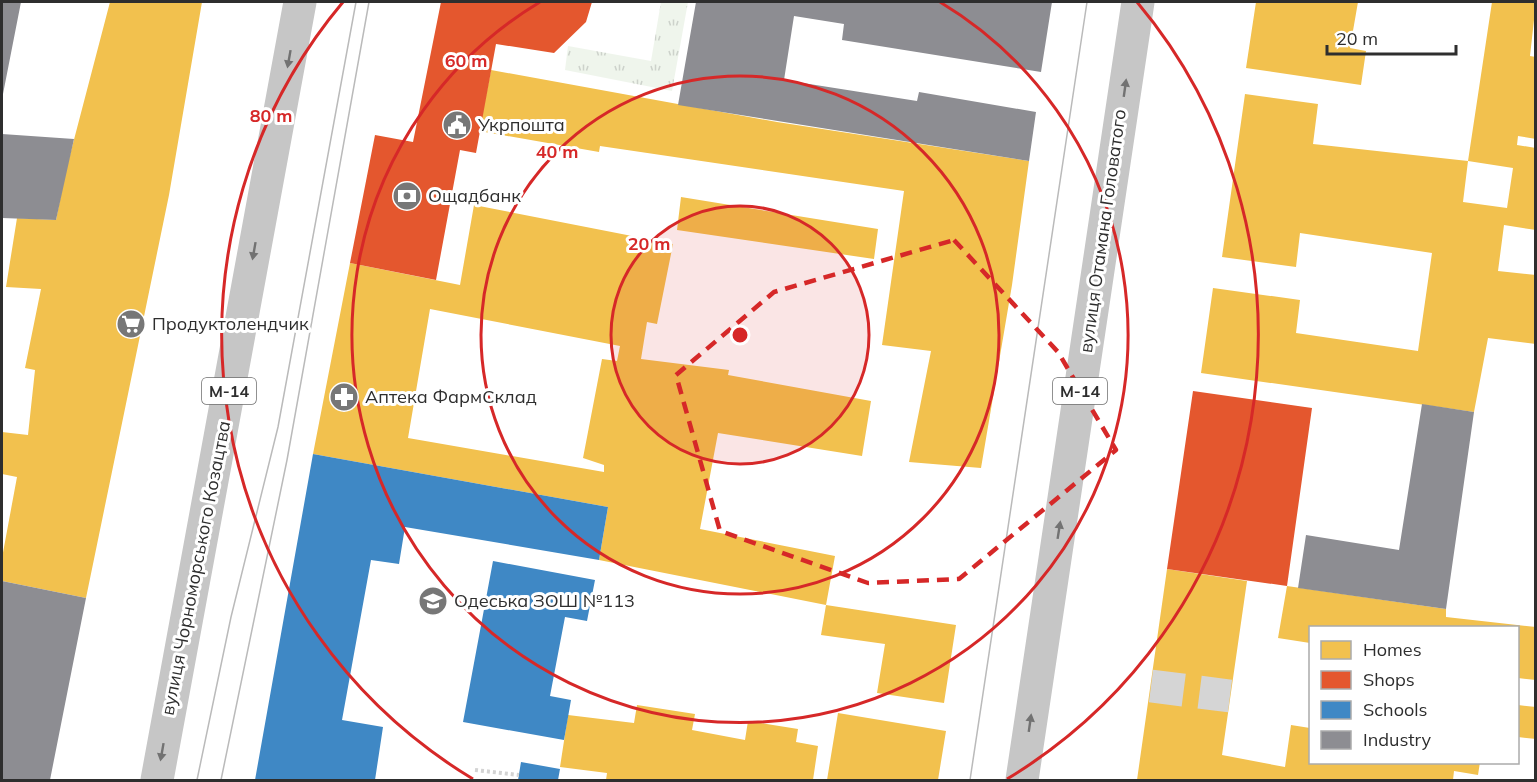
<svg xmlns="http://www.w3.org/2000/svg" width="1537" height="782" viewBox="0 0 1537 782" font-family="Mulish,sans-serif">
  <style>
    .grass { fill: url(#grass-tufts) }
    .homes { fill: #f2c14e; fill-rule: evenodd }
    .shops { fill: #e4572e }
    .schools { fill: #3f88c5 }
    .industry { fill: #8d8d92 }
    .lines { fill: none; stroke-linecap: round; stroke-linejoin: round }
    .minor-tunnel { stroke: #d5d5d5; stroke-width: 33; stroke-dasharray: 33 16; stroke-linecap: butt }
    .path { stroke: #d3d3d3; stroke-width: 4; stroke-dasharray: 3 3; stroke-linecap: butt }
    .major { stroke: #c6c6c6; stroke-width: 33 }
    .tram { stroke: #bababa; stroke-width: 1.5 }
    .oneway { fill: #727272 }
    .marked { fill: none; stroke: #d62828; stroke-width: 4.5; stroke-dasharray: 12 8; stroke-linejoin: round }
    .ring { fill: none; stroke: #d62828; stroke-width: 3 }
    .labels { text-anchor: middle; stroke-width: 6; stroke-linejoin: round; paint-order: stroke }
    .shield { fill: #fff; stroke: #6d6d6d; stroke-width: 1.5 }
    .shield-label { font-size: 16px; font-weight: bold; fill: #2e2e2e }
    .poi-label { font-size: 18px; fill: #2e2e2e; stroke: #fff; text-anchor: start }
    .street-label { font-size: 18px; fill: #2e2e2e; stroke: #fff }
    .centre { fill: #d62828; stroke: #fff; stroke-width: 3 }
    .ring-label { font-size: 18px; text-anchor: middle; font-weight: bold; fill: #d62828; stroke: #fff; stroke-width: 6; stroke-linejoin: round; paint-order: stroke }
  </style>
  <defs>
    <pattern id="grass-tufts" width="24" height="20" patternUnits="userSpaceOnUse" patternTransform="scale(1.5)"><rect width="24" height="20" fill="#eff5ec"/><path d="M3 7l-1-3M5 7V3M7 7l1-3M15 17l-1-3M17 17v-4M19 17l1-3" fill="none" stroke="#cdd2cb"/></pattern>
  </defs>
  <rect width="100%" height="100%" fill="#fff"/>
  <!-- grass -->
  <path class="grass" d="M661,2h27l-16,89 -107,-21 3,-24 83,15z"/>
  <!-- homes -->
  <path class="homes" d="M110,2h92l-33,193 -83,403 -84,-17v-23l15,-81 -15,-3v-42l26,3 7,-65 -10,-2 16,-79 -35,-2 11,-69 39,2 9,-46z
    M1256,2h102l-8,46 16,3 -5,34 -115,-17z
    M1492,2h44l-6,54 6,1v82l-18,-3 -1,9 19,3v82l-32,-5 -6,46 38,4v69l-48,-6 -14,74 -273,-39 12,-85 87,12 -4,33 122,18 14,-98 -132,-20 -4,34 -74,-10 23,-163 73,10 -5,40 155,17 -5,41 44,6 6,-40 -45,-7z
    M491,70l286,52 252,39 -17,124 -31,183 -72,-6 22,-111 -49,-6 22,-154 -304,-45 -1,6 -120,-21z
    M681,197l197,32 -4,30 -197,-29z
    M474,205l199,39 -16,80 -10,-2 -6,37 88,11 -1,5 143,26 -9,55 -144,-23 -18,96 135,27 -9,49 130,20 -12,78 -67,-10 8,-49 -64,-9 5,-30 -227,-45 9,-53 -295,-53 37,-191 110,22zM430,309l190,37 -3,15 -15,-2 -19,99 21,7v7l-196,-34z
    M1167,569l80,12 -25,174 63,12 6,-42 19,3v34h170l-2,13 -24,-4 -1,9h-316z
    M1287,586l159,23v8l90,10v53l-18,-2v-50h-208v15l-32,-5z
    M637,705l58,9 -3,16 53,10 3,-19 50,8 -2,13 22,4 -5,34h-207l1,-7 -47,-6 8,-52 66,8z
    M1518,705l18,2v32l-18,-2z
    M838,713l108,18 -8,49h-111z"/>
  <!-- shops -->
  <path class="shops" d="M441,2h151l-6,20 -32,31 -58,-9 -20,109 -16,-3 -24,130 -86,-17 25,-128 38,7z
    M1193,391l119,17 -25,178 -120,-17z"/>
  <!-- schools -->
  <path class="schools" d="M313,454l295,53 -9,53 -194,-33 -6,37 -28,-4 -29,160 41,7 -8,53h-120z
    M493,561l102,19 -8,41 -22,-4 -15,79 21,4 -7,40 -101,-18z
    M521,762l39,7 -2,11h-40z"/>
  <!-- industry -->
  <path class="industry" d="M2,2h19l-18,92h-1z
    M696,2h356l-11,70 -199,-32 2,-16 -50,-8 -10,64 133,21 2,-9 117,20 -7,49 -351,-56z
    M2,134l72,5 -18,81 -54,-2z
    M1422,404l52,8 -28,197 -148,-21 8,-53 93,15z
    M2,581l84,17 -36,182h-48z"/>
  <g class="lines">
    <!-- minor-tunnel -->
    <path class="minor-tunnel" d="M1151,686l79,10"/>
    <!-- path -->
    <path class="path" d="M475,770l44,5"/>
    <!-- major -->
    <path class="major" d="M157,780l143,-778
      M1022,780l116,-778"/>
    <!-- tram -->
    <path class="tram" d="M197,780l34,-163 47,-190 78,-425
      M221,780l66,-320 82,-458
      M970,780l117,-778"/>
  </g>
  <!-- one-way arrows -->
  <defs><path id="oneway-solid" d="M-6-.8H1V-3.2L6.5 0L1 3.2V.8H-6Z" transform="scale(1.5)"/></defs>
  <g class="oneway">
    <use href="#oneway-solid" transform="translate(289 59) rotate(100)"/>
    <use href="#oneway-solid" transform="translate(1125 88) rotate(-82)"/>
    <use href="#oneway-solid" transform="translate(254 251) rotate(100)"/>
    <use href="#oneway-solid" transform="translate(1059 530) rotate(-81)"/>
    <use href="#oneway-solid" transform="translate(1030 723) rotate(-82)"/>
    <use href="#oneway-solid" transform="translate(162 752) rotate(100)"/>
  </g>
  <!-- marked area -->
  <path class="marked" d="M954,240l104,112 58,98 -157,129 -91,4 -148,-52 -44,-156 98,-83z"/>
  <!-- distance rings -->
  <circle cx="740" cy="335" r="129" fill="#d62828" fill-opacity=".12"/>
  <g class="ring">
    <circle cx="740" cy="335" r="129"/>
    <circle cx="740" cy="335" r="259"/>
    <path d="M940 2A388 388 0 1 1 540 2"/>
    <path d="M473 779A518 518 0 0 1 343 2M1137 2A518 518 0 0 1 1007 779"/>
  </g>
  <!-- icons -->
  <defs>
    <g id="civic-disc" transform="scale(1.5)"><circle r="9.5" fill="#777" stroke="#fff"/><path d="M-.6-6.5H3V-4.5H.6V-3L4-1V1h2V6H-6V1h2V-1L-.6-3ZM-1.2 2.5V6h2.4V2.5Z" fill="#fff"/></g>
    <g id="bank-disc" transform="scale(1.5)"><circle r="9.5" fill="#777" stroke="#fff"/><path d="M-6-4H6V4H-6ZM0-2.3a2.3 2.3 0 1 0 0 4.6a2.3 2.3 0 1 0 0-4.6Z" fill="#fff"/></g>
    <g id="supermarket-disc" transform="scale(1.5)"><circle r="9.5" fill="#777" stroke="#fff"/><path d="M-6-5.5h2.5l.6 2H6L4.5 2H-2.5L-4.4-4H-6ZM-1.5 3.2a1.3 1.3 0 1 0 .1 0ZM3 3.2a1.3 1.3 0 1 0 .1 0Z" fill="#fff"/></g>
    <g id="pharmacy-disc" transform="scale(1.5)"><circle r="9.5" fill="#777" stroke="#fff"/><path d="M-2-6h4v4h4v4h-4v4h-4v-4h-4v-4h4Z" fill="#fff"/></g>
    <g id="school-disc" transform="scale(1.5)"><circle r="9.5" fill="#777" stroke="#fff"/><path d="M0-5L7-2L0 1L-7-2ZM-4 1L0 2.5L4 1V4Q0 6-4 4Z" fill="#fff"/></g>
  </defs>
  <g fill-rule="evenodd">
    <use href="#civic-disc" x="457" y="125"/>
    <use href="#bank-disc" x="407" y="196"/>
    <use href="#supermarket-disc" x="131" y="324"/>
    <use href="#pharmacy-disc" x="344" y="397"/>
    <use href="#school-disc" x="433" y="601"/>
  </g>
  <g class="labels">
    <!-- shield labels -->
    <g class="shield">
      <rect x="202" y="378" width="54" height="26" rx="4.5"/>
      <rect x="1053" y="378" width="54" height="26" rx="4.5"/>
    </g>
    <g class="shield-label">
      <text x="229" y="397">М-14</text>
      <text x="1080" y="397">М-14</text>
    </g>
    <!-- poi labels -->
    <g class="poi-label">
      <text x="478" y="131">Укрпошта</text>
      <text x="428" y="202">Ощадбанк</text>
      <text x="152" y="330">Продуктолендчик</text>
      <text x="365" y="403">Аптека ФармСклад</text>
      <text x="454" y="607">Одеська ЗОШ №113</text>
    </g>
    <!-- street labels -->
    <g class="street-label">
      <text transform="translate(1103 231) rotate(-82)" y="6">вулиця Отамана Головатого</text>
      <text transform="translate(196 568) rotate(-79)" y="6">вулиця Чорноморського Козацтва</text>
    </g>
  </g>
  <circle cx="740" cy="335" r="9" class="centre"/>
  <g class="ring-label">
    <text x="466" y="67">60 m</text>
    <text x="271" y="122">80 m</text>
    <text x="557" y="158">40 m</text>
    <text x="649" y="250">20 m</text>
  </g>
  <!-- border -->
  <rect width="1537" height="782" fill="none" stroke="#2e2e2e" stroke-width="6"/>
  <!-- legend -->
  <rect x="1309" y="626" width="210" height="138" fill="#ffffff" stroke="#ababab" stroke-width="1.5"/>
  <rect x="1321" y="641" width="30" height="18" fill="#f2c14e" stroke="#ababab" stroke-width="1.5"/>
  <text x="1363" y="656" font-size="18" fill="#2e2e2e">Homes</text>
  <rect x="1321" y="671" width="30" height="18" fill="#e4572e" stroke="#ababab" stroke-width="1.5"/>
  <text x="1363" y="686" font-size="18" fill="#2e2e2e">Shops</text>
  <rect x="1321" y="701" width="30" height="18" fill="#3f88c5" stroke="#ababab" stroke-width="1.5"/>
  <text x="1363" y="716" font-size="18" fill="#2e2e2e">Schools</text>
  <rect x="1321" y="731" width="30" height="18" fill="#8d8d92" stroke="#ababab" stroke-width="1.5"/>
  <text x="1363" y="746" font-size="18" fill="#2e2e2e">Industry</text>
  <!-- scale -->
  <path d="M1327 45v9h129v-9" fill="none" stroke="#2e2e2e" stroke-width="3"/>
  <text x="1336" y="45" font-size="18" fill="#2e2e2e" stroke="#ffffff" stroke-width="4.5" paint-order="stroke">20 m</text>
</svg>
